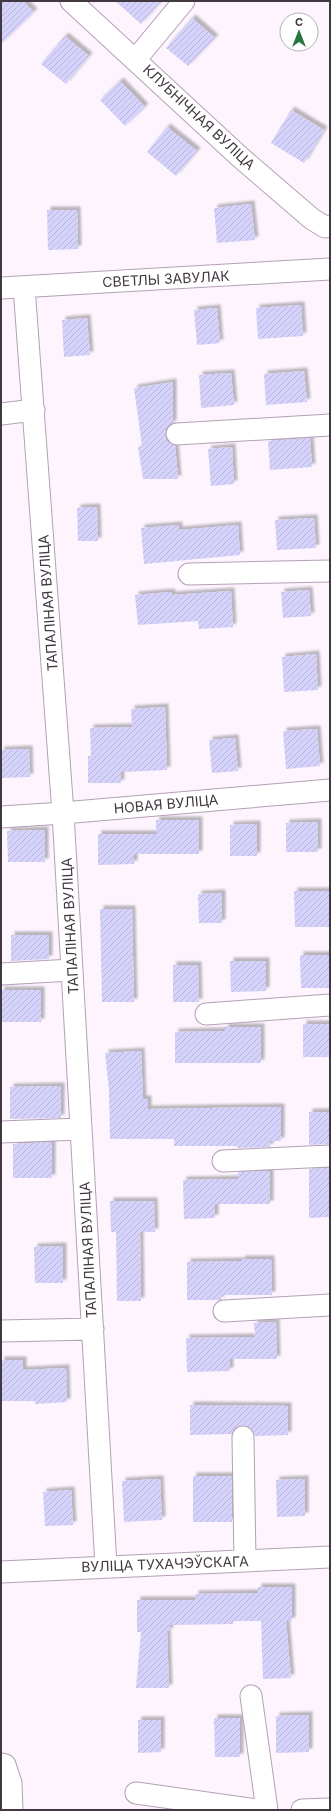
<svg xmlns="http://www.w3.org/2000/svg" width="331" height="1811" viewBox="0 0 331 1811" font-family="Inter,sans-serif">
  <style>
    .building { fill: url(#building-hatch); filter: url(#shadow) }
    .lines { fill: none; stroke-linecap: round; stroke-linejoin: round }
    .minor-casing { stroke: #b4a0b6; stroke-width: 23 }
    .minor { stroke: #fff; stroke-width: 21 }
    .labels { text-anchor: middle; stroke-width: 3.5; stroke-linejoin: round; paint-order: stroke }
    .street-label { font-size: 14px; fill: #413841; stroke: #fff }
  </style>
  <defs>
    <pattern id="building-hatch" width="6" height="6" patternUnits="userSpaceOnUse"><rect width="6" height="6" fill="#d5d2fb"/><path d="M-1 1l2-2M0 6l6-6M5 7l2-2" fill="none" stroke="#b8b5d8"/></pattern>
    <filter id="shadow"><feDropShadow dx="3.5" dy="-3.5" stdDeviation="1" flood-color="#0004"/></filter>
  </defs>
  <rect width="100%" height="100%" fill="#fdf4fe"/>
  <!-- building -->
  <path class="building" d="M1,1h22l11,11 -33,32z
    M115,1h47l-21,23z
    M192,18l23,20 -27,28 -22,-18z
    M65,36l24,20 -23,28 -25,-20z
    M120,81l25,26 -20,19 -25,-26z
    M291,110l33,20 -20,33 -33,-20z
    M167,127l30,24 -21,25 -29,-24z
    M251,204l4,36 -38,3 -3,-35z
    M47,210h30l1,39 -30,1z
    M301,305l2,31 -45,3 -2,-31z
    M217,308l3,35 -23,2 -3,-35z
    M87,318l3,37 -26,2 -2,-37z
    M304,371l3,31 -41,3 -2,-31z
    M231,373l3,32 -33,3 -2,-33z
    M173,382v41l-7,5 -1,7 2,6 8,4 3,34h-35l-5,-32 4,-1 -8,-58z
    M310,438l2,29 -42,3 -2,-29z
    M232,447l2,37 -23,2 -3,-37z
    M97,507l1,34h-20l-1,-33z
    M314,518l2,30 -39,2 -2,-30z
    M179,525v5l59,-5 2,30 -96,9 -3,-36z
    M309,590l2,26 -28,2 -2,-26z
    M231,591l2,36 -34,2 -1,-8 -60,4 -3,-30 36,-3 1,3z
    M316,654l2,36 -34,2 -2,-35z
    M165,707l2,63 -46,2v11h-33v-27h3l-1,-28 42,-1 -1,-18z
    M317,729l3,37 -34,3 -3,-38z
    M235,738l3,33 -26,2 -3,-33z
    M29,749l1,28 -29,1v-28z
    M156,820h43v34h-65v10l-36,1v-31h58z
    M318,822v30h-32v-29z
    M257,824v32h-27v-31z
    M45,830v32h-37l-1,-31z
    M294,891h35v36h-34z
    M222,893v30h-23l-1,-29z
    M100,909h32l2,93h-32z
    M11,935h38v24l-38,2z
    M300,955h30v33h-29z
    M230,961h36v30l-35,1z
    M173,965h25l1,37h-26z
    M1,990h40v32h-40z
    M303,1024h27v33h-27z
    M225,1027h36v36h-86v-31l50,-1z
    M141,1051l2,48h5v10l133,-2v34h-11v6l-33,1v-2h-63v-7h-64l-1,-49 -4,-37z
    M61,1086v32l-51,1v-32z
    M309,1112h21v32l-21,1z
    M52,1142v36h-39v-34z
    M330,1168v49l-21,1v-49z
    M270,1171v33h-55v14l-31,1 -1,-39 55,-1v-7z
    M110,1201h44l1,31h-15l1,69h-24l-1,-69h-5z
    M63,1246v37h-28l-1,-36z
    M242,1259h29l1,36h-51v5h-34v-38l55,-1z
    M276,1322l1,37h-47v12l-43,1 -1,-34 69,-1 -1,-14z
    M1,1360h22v10l43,-2 1,34 -32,2v-3h-34z
    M190,1405l98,1v29l-33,1 -2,-5 -4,-4 -6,-2 -6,2 -5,7 -42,1z
    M193,1476h39v46h-39z
    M160,1479l2,41 -38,2 -2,-41z
    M305,1479v37l-28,1 -1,-37z
    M71,1490l2,35 -28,1 -2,-34z
    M258,1587h34v34h-6l5,57 -28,1 -2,-58h-28v3l-63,1v6h-3l2,57h-33l5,-56h-4v-32h58v-6l63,-1z
    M309,1715v37l-33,1v-37z
    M214,1718h26v39h-25z
    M138,1720h23v32l-23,1z"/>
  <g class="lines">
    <!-- minor casing -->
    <g class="minor-casing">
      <path id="minor" d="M71,1l169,156 72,62 13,8 5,-1
        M136,59l48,-58
        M24,287l39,526 43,753
        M1,288l329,-19
        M1,414l33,-4
        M177,434l153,-9
        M189,574l141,-3
        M1,817l62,-4 267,-23
        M1,974l71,-4
        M206,1014l124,-9
        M1,1132l80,-3
        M223,1161l107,-5
        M224,1311l106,-6
        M1,1331l92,-2
        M243,1437l2,124
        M1,1572l329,-15
        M251,1696l16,114
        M1,1764l4,1 6,18 1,27
        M136,1793l121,17
        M302,1810l28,-1"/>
    </g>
    <!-- minor -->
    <use href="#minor" class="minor"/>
  </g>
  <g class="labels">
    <!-- street labels -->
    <g class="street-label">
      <text transform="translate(199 117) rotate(43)" y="5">КЛУБНІЧНАЯ ВУЛІЦА</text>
      <text transform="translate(166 279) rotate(-3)" y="5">СВЕТЛЫ ЗАВУЛАК</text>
      <text transform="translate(48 603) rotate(-94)" y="5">ТАПАЛІНАЯ ВУЛІЦА</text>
      <text transform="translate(166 804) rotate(-5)" y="5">НОВАЯ ВУЛІЦА</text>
      <text transform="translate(70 926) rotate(-93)" y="5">ТАПАЛІНАЯ ВУЛІЦА</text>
      <text transform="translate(88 1250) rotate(-93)" y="5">ТАПАЛІНАЯ ВУЛІЦА</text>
      <text transform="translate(165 1564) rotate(-2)" y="5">ВУЛІЦА ТУХАЧЭЎСКАГА</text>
    </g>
  </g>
  <!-- border -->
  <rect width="331" height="1811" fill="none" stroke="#413841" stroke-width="4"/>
  <!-- north arrow -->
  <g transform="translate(299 32)"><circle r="19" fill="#ffffff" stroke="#b3afb3"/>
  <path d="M0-3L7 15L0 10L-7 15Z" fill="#2b7542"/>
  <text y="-6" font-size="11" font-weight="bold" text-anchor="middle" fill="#413841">С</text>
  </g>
</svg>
